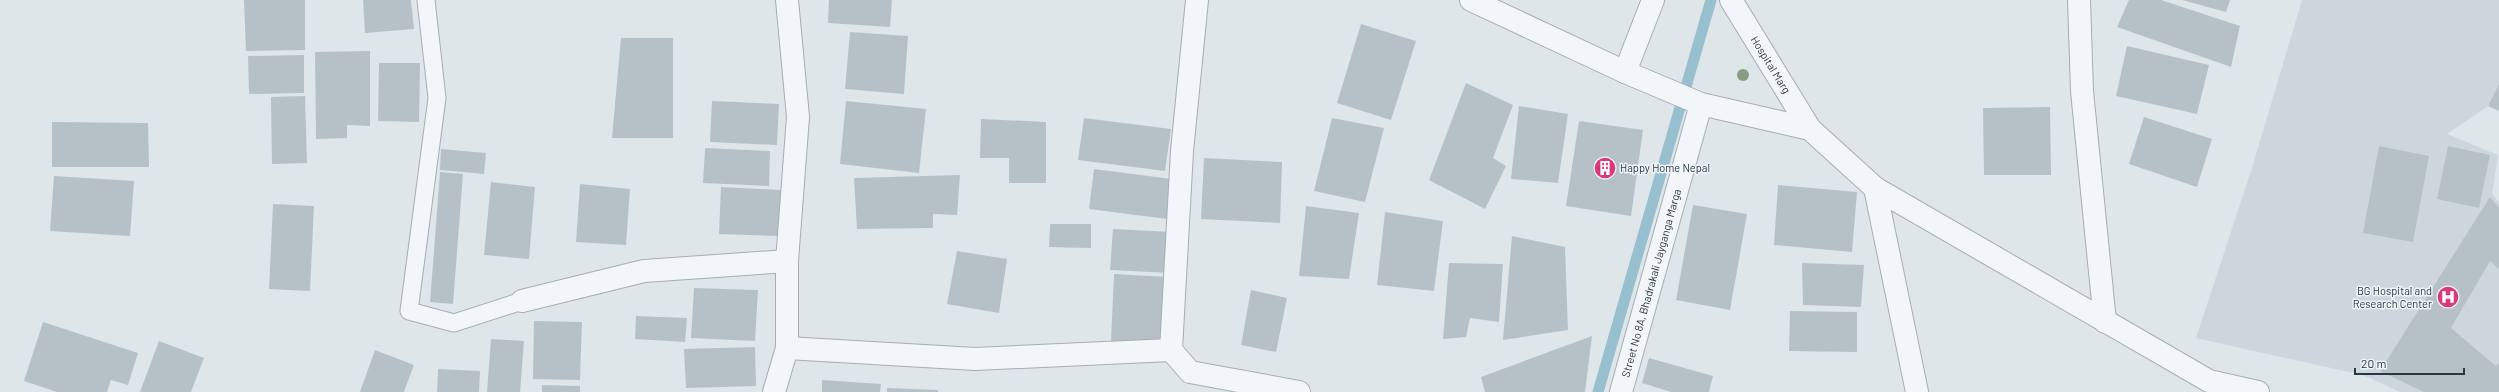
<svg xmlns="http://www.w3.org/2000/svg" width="2499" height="392" viewBox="0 0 2499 392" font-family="Barlow,sans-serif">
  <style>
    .built { fill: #cdd6dc }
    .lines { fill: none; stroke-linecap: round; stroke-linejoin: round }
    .stream { stroke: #97bfcd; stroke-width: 11 }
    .building { fill: #b6c1c7 }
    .service-casing { stroke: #a4aeb4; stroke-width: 19 }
    .minor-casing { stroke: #a4aeb4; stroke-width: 24 }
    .service { stroke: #f2f6f8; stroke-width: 17 }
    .minor { stroke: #f2f6f8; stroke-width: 22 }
    .tree { fill: #8b9c85 }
    .labels { text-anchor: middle; stroke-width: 3; stroke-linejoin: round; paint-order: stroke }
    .street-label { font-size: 11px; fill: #273842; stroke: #eff4f7 }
    .poi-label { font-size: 11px; fill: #273842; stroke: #eff4f7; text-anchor: start }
  </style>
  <rect width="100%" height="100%" fill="#dfe6ea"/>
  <!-- built -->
  <path class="built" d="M2302,0h197v84l-11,22 -41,28 51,21 -6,39 7,8v190h-99l-37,-17 -167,-37 56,-170z"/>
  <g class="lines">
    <!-- stream -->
    <path class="stream" d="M1598,392l113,-392"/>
  </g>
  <!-- building -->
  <path class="building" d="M244,0h61v50l-59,1z
    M363,0h48l3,29 -49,4z
    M829,0h63l-2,27 -62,-4z
    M2129,0h32l79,26 -9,41 -114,-40z
    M2182,0h48l-4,12z
    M1361,24l55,17 -25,79 -54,-17z
    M850,32l58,4 -4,58 -59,-5z
    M621,38h52v100h-61z
    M2127,46l82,19 -12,49 -81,-18z
    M370,51v75l-23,-1v13l-31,1 -1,-87z
    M304,55v38l-55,1 -1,-38z
    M379,63h41l-1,59 -41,-1z
    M1466,83l47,22 -20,53 13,8 -21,43 -56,-29z
    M2499,84v27l-11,-5z
    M305,96l2,67 -35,1 -1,-67z
    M712,101l67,3 -2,41 -67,-3z
    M846,101l80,8 -7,64 -79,-9z
    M1519,106l49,8 -10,69 -47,-4z
    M2050,107l1,68h-67l-1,-67z
    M2144,117l68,22 -15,48 -68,-23z
    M1084,118l87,11 -6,42 -87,-11z
    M1332,118l52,10 -19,74 -51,-11z
    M981,119l65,3v61h-37v-25h-29z
    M1579,121l64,9 -12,86 -65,-10z
    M52,122l96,1 1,44h-97z
    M2379,146l50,10 -16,86 -50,-9z
    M2448,146l42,9 -11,53 -42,-9z
    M705,148l65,3 -1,35 -66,-3z
    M441,149l45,4 -2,21 -44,-4z
    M1204,158l78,4 -2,61 -79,-4z
    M1094,169l78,10 -5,40 -78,-10z
    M440,172l23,2 -10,130 -23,-2z
    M960,175l-3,40 -24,-1v14l-76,1 -3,-51z
    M54,176l80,5 -4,55 -80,-5z
    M491,182l44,5 -6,72 -45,-4z
    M580,184l50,5 -4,56 -50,-3z
    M1778,185l79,7 -5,60 -78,-7z
    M721,187l60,3 -3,46 -59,-2z
    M2490,197l9,11v61l-9,-8 -39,67 45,38 3,-3v29h-75l-44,-21z
    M273,204l41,2 -4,85 -41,-2z
    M1693,205l54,9 -17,96 -54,-10z
    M1306,206l53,7 -10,66 -50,-3z
    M1385,212l58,9 -9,70 -57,-6z
    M1050,224h41v24l-42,-1z
    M1113,229l59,3 -2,41 -60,-3z
    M1512,236l53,11 3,83 -65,10z
    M957,251l50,8 -8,54 -52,-9z
    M1449,263l54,1 -4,58 -29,-4 -4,19 -23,2z
    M1802,263l62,2 -3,42 -58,-2z
    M1114,274l54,3 -3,68 -54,-3z
    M694,288l64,2 -3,51 -64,-3z
    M1251,290l36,8 -11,54 -35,-7z
    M1790,311l67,1v40l-68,-1z
    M636,316l51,2 -2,24 -50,-3z
    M534,321l48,1 -2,58 -47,-1z
    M43,322l95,31 -10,32 -17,-5 -4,12h-50l-33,-11z
    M1592,336l-7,56h-100l-4,-15z
    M491,339l33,2 -4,51h-33z
    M159,341l45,17 -13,34h-51z
    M755,347l1,39 -70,2 -2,-39z
    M375,350l39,15 -10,27h-44z
    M1649,358l64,18 -4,16h-38l-29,-9z
    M438,369l42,2 -1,21h-42z
    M822,380l59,4 -1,8h-58z
    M542,385l38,1v6h-38z
    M887,388l51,2v2h-51z"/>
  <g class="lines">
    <!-- service casing -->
    <g class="service-casing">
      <path id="service" d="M426,0l11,98 -28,213 45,12 68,-22"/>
    </g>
    <!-- minor casing -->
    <g class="minor-casing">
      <g id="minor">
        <path d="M1197,0l-15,151 -11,199 19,22 109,20"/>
        <path d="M1471,0l154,72 76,32 109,25 65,59 334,193 49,11"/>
        <path id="s1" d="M1731,0l79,129"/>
        <path d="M2079,0l3,91 23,231"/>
        <path d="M1625,72l28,-72"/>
        <path d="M1875,188l42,204"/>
        <path d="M522,301l122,-30 143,-10"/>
        <path d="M787,348l188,11 196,-9"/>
        <path d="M774,392l13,-44v-87l11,-144 -11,-117"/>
        <path id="s2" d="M1621,392l80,-288"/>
      </g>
    </g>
    <!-- service -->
    <use href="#service" class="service"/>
    <!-- minor -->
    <use href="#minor" class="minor"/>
  </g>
  <!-- trees -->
  <circle class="tree" cx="1743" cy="75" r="6"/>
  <!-- icons -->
  <defs>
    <g id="building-disc" transform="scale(1.15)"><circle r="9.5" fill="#d93a7c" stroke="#eff4f7"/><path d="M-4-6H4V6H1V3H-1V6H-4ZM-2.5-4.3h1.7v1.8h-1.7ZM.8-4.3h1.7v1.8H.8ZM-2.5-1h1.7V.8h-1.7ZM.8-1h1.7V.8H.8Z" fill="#fff"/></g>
    <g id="hospital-disc" transform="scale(1.15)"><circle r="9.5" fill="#d93a7c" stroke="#eff4f7"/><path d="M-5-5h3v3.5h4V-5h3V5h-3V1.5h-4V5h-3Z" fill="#fff"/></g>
  </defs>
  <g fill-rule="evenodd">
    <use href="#building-disc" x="1605" y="168"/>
    <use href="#hospital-disc" x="2448" y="297"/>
  </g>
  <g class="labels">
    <!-- street labels -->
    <g class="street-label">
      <text dy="4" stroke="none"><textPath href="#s1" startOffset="76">Hospital Marg</textPath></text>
      <text dy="4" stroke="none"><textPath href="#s2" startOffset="113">Street No 8A, Bhadrakali Jayganga Marga</textPath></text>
    </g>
    <!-- poi labels -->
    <g class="poi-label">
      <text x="1620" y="172">Happy Home Nepal</text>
      <text x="2432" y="295" text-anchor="end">BG Hospital and<tspan x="2432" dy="13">Research Center</tspan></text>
    </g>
  </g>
  <!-- scale -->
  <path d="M2355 368v6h109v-6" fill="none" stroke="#273842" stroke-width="2"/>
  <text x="2361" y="368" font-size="12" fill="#273842" stroke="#eff4f7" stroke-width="3" paint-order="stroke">20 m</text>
</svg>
